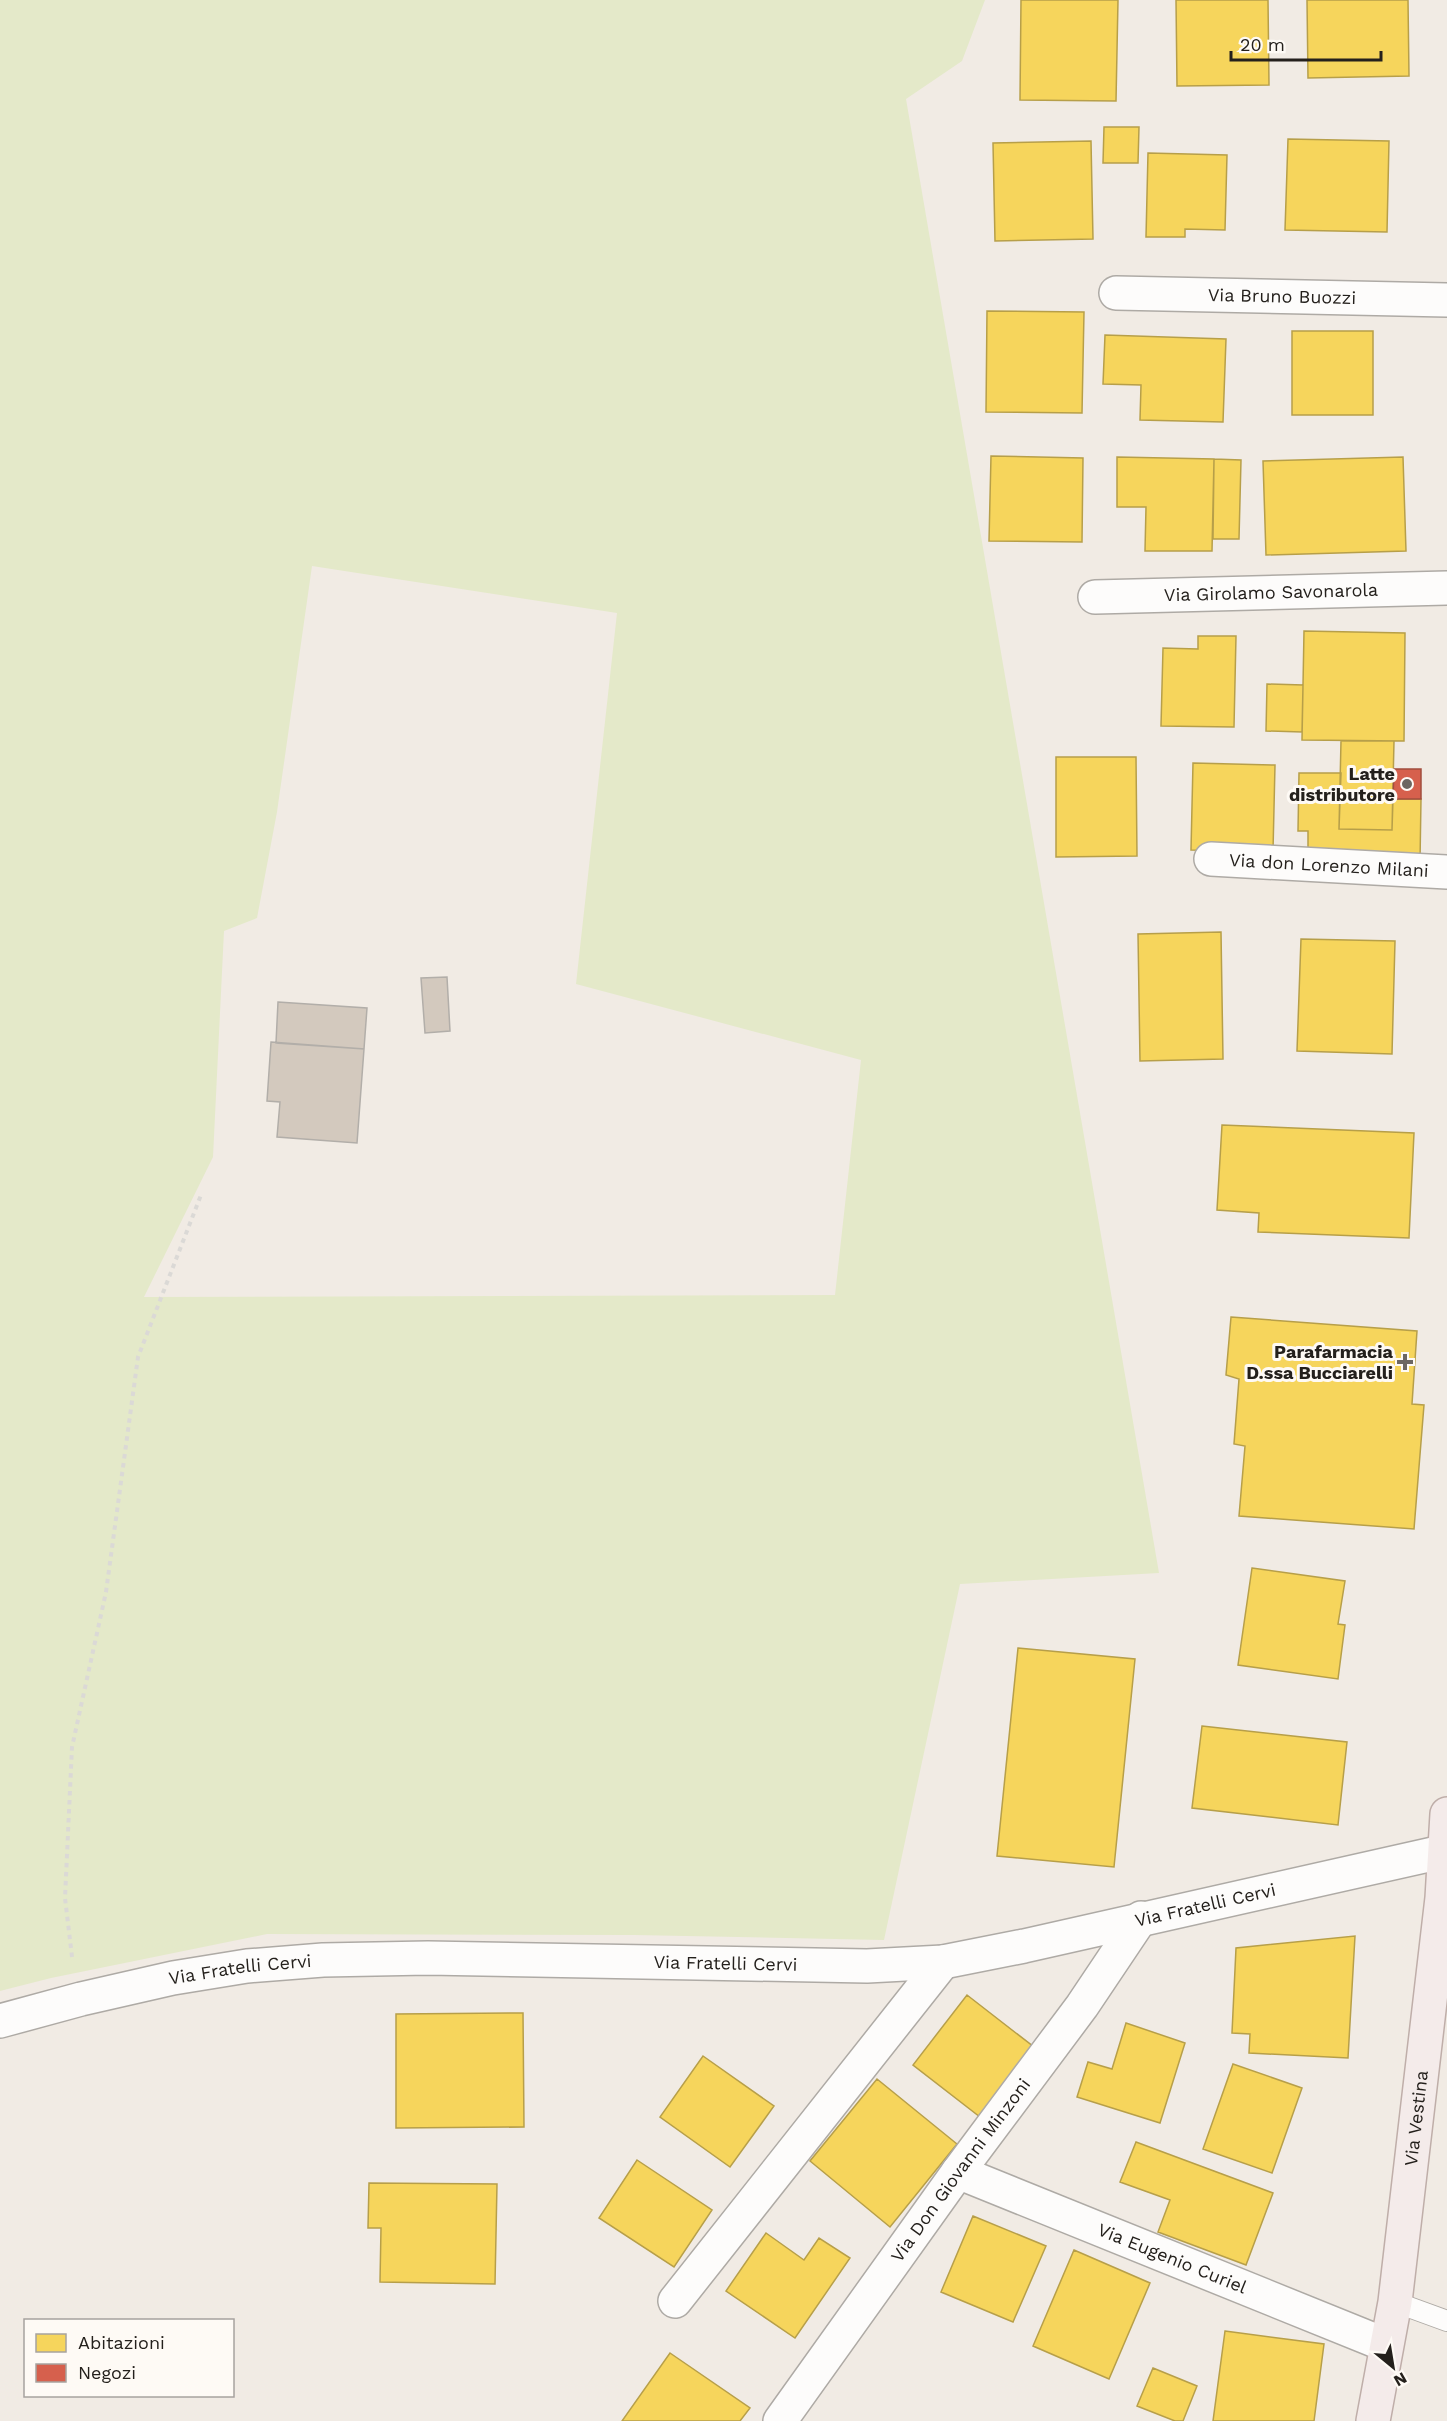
<svg xmlns="http://www.w3.org/2000/svg" width="1447" height="2421" viewBox="0 0 1447 2421" font-family="'Work Sans',sans-serif">
  <style>
    .green { fill: #e4e9c9; fill-rule: evenodd }
    .homes { fill: #f6d55c; stroke: #b79f49; stroke-width: 1.5 }
    .shops { fill: #d6604d; stroke: #a14d3e; stroke-width: 1.5 }
    .building { fill: #d3c9be; stroke: #b2aea9; stroke-width: 1.5 }
    .lines { fill: none; stroke-linecap: round; stroke-linejoin: round }
    .service-casing { stroke: #aeaaa5; stroke-width: 22 }
    .minor-casing { stroke: #aeaaa5; stroke-width: 36 }
    .primary-casing { stroke: #bfaea9; stroke-width: 36 }
    .path { stroke: #dbd9d6; stroke-width: 4; stroke-dasharray: 4.5 4.5; stroke-linecap: butt }
    .service { stroke: #fdfcfb; stroke-width: 20 }
    .minor { stroke: #fdfcfb; stroke-width: 33 }
    .primary { stroke: #f4ebea; stroke-width: 33 }
    .poi-dot { fill: #6c6762; stroke: #fefaf5; stroke-width: 2 }
    .labels { text-anchor: middle; stroke-width: 6; stroke-linejoin: round; paint-order: stroke }
    .street-label { font-size: 18px; fill: #24201c; stroke: #fefaf5 }
    .poi-label { font-size: 18px; font-weight: bold; fill: #24201c; stroke: #fefaf5; text-anchor: end }
  </style>
  <rect width="100%" height="100%" fill="#f1ebe4"/>
  <!-- green -->
  <path class="green" d="M0,0h985l-23,61 -56,38 253,1474 -199,11 -76,356 -250,-5 -367,-1 -216,44 -51,13zM312,566l305,47 -41,371 285,76 -26,235 -691,2 69,-140 11,-226 33,-13 20,-106z"/>
  <!-- homes -->
  <path class="homes" d="M1021,0h97l-2,101 -96,-1z
    M1176,0h92l1,85 -92,1z
    M1307,0h101l1,76 -101,2z
    M1104,127h35l-1,36h-35z
    M1288,139l101,2 -2,91 -102,-2z
    M1091,141l2,98 -98,2 -2,-98z
    M1148,153l79,2 -2,75 -40,-1v8h-39z
    M987,311l97,1 -2,101 -96,-1z
    M1292,331h81v84h-81z
    M1105,335l121,4 -3,83 -83,-2 1,-35 -38,-1z
    M991,456l92,2 -1,84 -93,-1z
    M1117,457l97,2 -2,92h-67l1,-44h-29z
    M1403,457l3,94 -140,4 -3,-94z
    M1214,459l27,1 -2,79h-26z
    M1304,631l101,2 -1,108 -102,-1z
    M1198,636h38l-2,91 -73,-1 2,-78 35,1z
    M1267,684l36,1 -1,47 -36,-1z
    M1341,741h53l-2,89 -53,-1z
    M1056,757h80l1,99 -81,1z
    M1193,763l82,2 -2,86 -82,-1z
    M1299,773h42l-2,56 53,1 1,-31h28l-1,62 -112,-2v-28h-10z
    M1221,932l2,127 -83,2 -2,-127z
    M1301,939l94,2 -3,113 -95,-3z
    M1222,1125l192,8 -5,105 -151,-6 1,-19 -42,-3z
    M1231,1317l186,14 -5,73 12,1 -10,124 -175,-13 6,-70 -11,-2 5,-65 -13,-4z
    M1252,1568l93,13 -7,43 7,1 -7,54 -100,-14z
    M1018,1648l117,11 -21,208 -117,-11z
    M1202,1726l145,16 -9,83 -146,-17z
    M1355,1936l-7,122 -99,-5 1,-19 -18,-1 4,-85z
    M967,1995l67,52 -54,70 -67,-52z
    M523,2013l1,114 -128,1v-114z
    M1126,2023l59,20 -25,80 -83,-26 11,-35 24,7z
    M703,2056l71,50 -44,61 -70,-50z
    M1233,2064l69,24 -30,85 -69,-24z
    M877,2079l80,65 -67,83 -80,-66z
    M1136,2142l137,51 -27,72 -88,-33 12,-32 -50,-18z
    M637,2160l75,50 -38,57 -75,-49z
    M369,2183l128,1 -2,100 -115,-2 1,-54h-13z
    M973,2216l73,30 -33,76 -72,-30z
    M766,2233l38,27 15,-22 31,20 -55,80 -69,-47z
    M1074,2250l76,33 -41,96 -76,-33z
    M1225,2331l99,13 -10,77h-101z
    M670,2353l80,55 -10,13h-118z
    M1153,2368l44,18 -14,35h-8l-38,-15z"/>
  <!-- shops -->
  <path class="shops" d="M1394,769h27v30h-28z"/>
  <!-- building -->
  <path class="building" d="M447,977l3,54 -25,2 -4,-55z
    M278,1002l89,6 -3,41 -88,-6z
    M271,1042l93,7 -7,94 -80,-6 3,-35 -13,-1z"/>
  <g class="lines">
    <!-- service casing -->
    <g class="service-casing">
      <path id="service" d="M1395,2302l52,19"/>
    </g>
    <!-- minor casing -->
    <g class="minor-casing">
      <g id="minor">
        <path id="s1" d="M1116,293l331,7"/>
        <path id="s2" d="M1095,597l352,-9"/>
        <path id="s3" d="M1211,859l236,13"/>
        <path id="s4" d="M0,2021l81,-22 92,-21 74,-12 76,-6 105,-2 439,8 76,-4 81,-16 422,-95"/>
        <path id="s5" d="M958,2172l428,173"/>
        <path d="M675,2301l268,-339"/>
        <path id="s6" d="M780,2421l178,-249 124,-166 59,-88"/>
      </g>
    </g>
    <!-- primary casing -->
    <g class="primary-casing">
      <g id="primary">
        <path id="s7" d="M1373,2421l22,-119 47,-404 5,-84"/>
      </g>
    </g>
    <!-- path -->
    <path class="path" d="M72,1957l-7,-59 7,-151 34,-155 32,-235 63,-162"/>
    <!-- service -->
    <use href="#service" class="service"/>
    <!-- minor -->
    <use href="#minor" class="minor"/>
    <!-- primary -->
    <use href="#primary" class="primary"/>
  </g>
  <!-- markers -->
  <g class="poi-dot">
    <circle cx="1407" cy="784" r="6"/>
    <path d="M1402 1353h6v6h6v6h-6v6h-6v-6h-6v-6h6z"/>
  </g>
  <g class="labels">
    <!-- street labels -->
    <g class="street-label">
      <text dy="6" stroke="none"><textPath href="#s1" startOffset="166">Via Bruno Buozzi</textPath></text>
      <text dy="6" stroke="none"><textPath href="#s2" startOffset="176">Via Girolamo Savonarola</textPath></text>
      <text dy="6" stroke="none"><textPath href="#s3" startOffset="118">Via don Lorenzo Milani</textPath></text>
      <text dy="6" stroke="none"><textPath href="#s4" startOffset="1218">Via Fratelli Cervi</textPath></text>
      <text dy="6" stroke="none"><textPath href="#s4" startOffset="732">Via Fratelli Cervi</textPath></text>
      <text dy="6" stroke="none"><textPath href="#s4" startOffset="246">Via Fratelli Cervi</textPath></text>
      <text dy="6" stroke="none"><textPath href="#s7" startOffset="306">Via Vestina</textPath></text>
      <text dy="6" stroke="none"><textPath href="#s6" startOffset="309">Via Don Giovanni Minzoni</textPath></text>
      <text dy="6" stroke="none"><textPath href="#s5" startOffset="231">Via Eugenio Curiel</textPath></text>
    </g>
    <!-- poi labels -->
    <g class="poi-label">
      <text x="1395" y="780">Latte<tspan x="1395" dy="21">distributore</tspan></text>
      <text x="1393" y="1358">Parafarmacia<tspan x="1393" dy="21">D.ssa Bucciarelli</tspan></text>
    </g>
  </g>
  <!-- legend -->
  <rect x="24" y="2319" width="210" height="78" fill="#fefaf5" stroke="#a7a39e" stroke-width="1.5"/>
  <rect x="36" y="2334" width="30" height="18" fill="#f6d55c" stroke="#a7a39e" stroke-width="1.5"/>
  <text x="78" y="2349" font-size="18" fill="#24201c">Abitazioni</text>
  <rect x="36" y="2364" width="30" height="18" fill="#d6604d" stroke="#a7a39e" stroke-width="1.5"/>
  <text x="78" y="2379" font-size="18" fill="#24201c">Negozi</text>
  <!-- north arrow -->
  <g transform="translate(1393 2367) rotate(150)" stroke="#fefaf5" stroke-width="4.5" paint-order="stroke">
  <path d="M0-4.5L10 22L0 15L-10 22Z" fill="#24201c"/>
  <text y="-9" font-size="16" font-weight="bold" text-anchor="middle" fill="#24201c">N</text>
  </g>
  <!-- scale -->
  <path d="M1231 51v9h150v-9" fill="none" stroke="#24201c" stroke-width="3"/>
  <text x="1240" y="51" font-size="18" fill="#24201c" stroke="#fefaf5" stroke-width="4.5" paint-order="stroke">20 m</text>
</svg>
